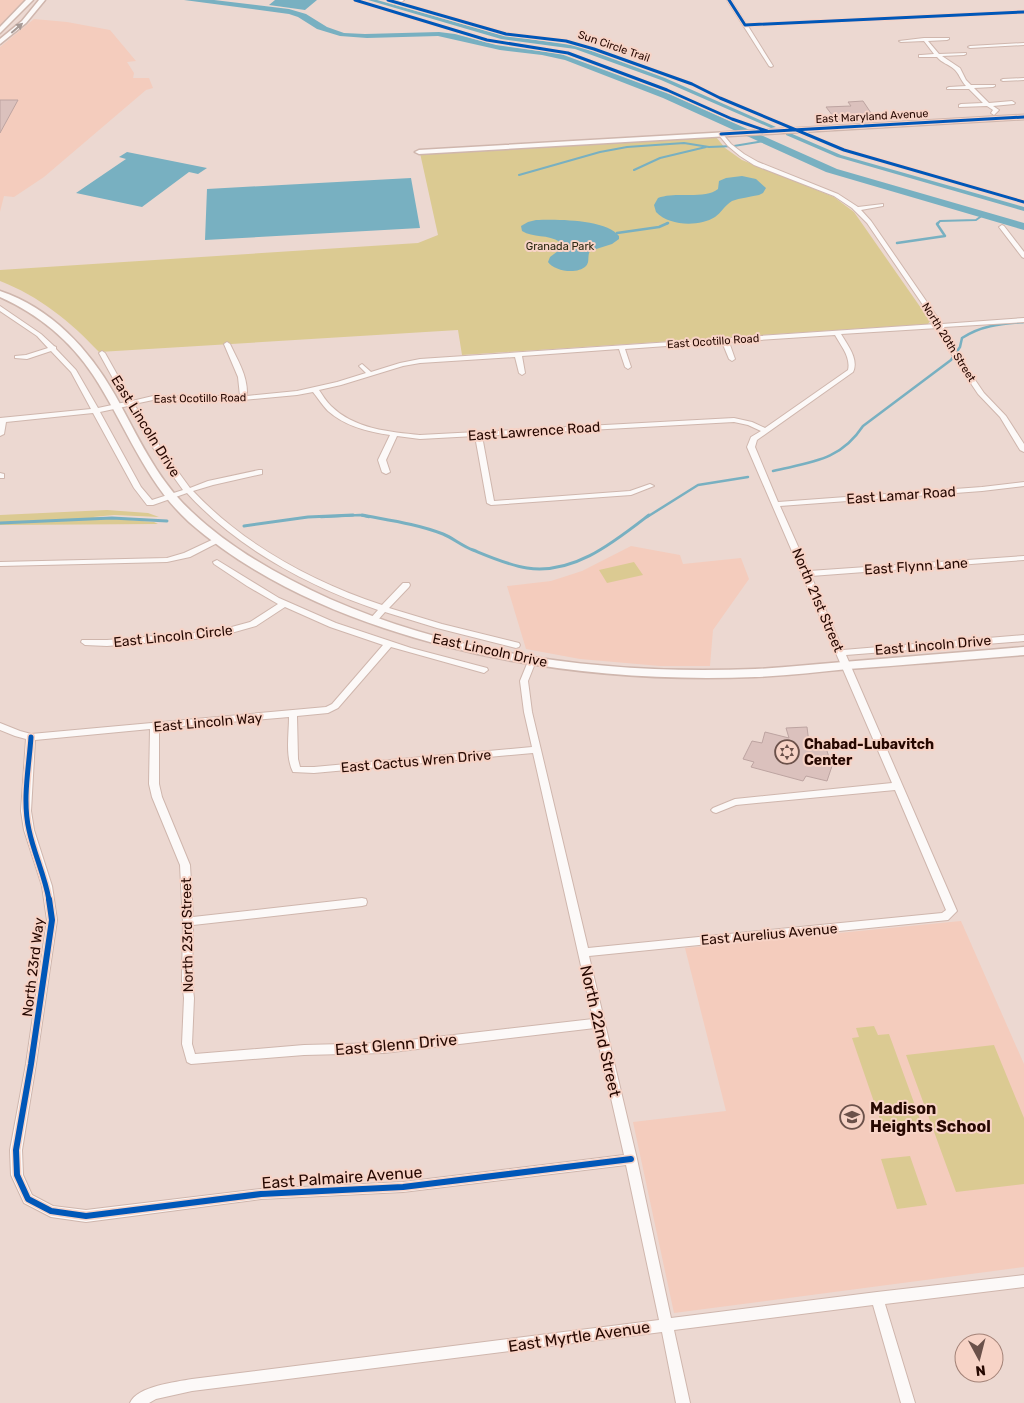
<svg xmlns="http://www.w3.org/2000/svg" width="1024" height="1403" viewBox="0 0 1024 1403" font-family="Rubik,sans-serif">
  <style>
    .built { fill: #f4ccbd }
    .green { fill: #dbca92 }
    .water { fill: #78b0c1 }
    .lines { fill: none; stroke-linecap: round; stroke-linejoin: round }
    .stream-far2 { stroke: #78b0c1; stroke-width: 2 }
    .stream-far1 { stroke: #78b0c1; stroke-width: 2.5 }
    .stream { stroke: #78b0c1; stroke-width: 3 }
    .canal { fill: #78b0c1; fill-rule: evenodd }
    .building { fill: #dbc1bd; stroke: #bda4a1 }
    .street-casing { stroke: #cfb6ad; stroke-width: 2 }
    .secondary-casing { stroke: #cfb6ad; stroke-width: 3 }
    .street { fill: #fcf9f8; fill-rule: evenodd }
    .secondary { fill: #fcf9f8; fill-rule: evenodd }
    .cycleway-far2-casing { stroke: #f7d3c6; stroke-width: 5 }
    .cycleway-far1-casing { stroke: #f7d3c6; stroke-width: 8 }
    .cycleway-casing { stroke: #f7d3c6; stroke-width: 9 }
    .cycleway-far2 { stroke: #0057b8; stroke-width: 3 }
    .cycleway-far1 { stroke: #0057b8; stroke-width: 5 }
    .cycleway { stroke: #0057b8; stroke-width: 6 }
    .oneway { fill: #a69995 }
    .labels { text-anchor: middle; stroke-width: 4; stroke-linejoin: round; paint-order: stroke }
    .far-street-label { font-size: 11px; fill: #260801; stroke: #f7d3c6 }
    .far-park-label { font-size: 11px; fill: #2d2913; stroke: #f7d3c6 }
    .street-label { font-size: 14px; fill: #260801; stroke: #f7d3c6 }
    .poi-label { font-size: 14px; font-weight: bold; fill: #260801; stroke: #f7d3c6; text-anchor: start }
    .near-street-label { font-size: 16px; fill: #260801; stroke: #f7d3c6 }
    .near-poi-label { font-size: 16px; font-weight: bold; fill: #260801; stroke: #f7d3c6; text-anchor: start }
  </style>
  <rect width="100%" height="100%" fill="#ecd8d1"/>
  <!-- built -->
  <path class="built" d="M0,0h26l-10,13 -16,14z
    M34,19l33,3 43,8 26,31 -9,1 7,11 -1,5h16l4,10 -7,2 -102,87 -30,20 -10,-1 -4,16v-165z
    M631,546l49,9 3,9 58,-6 8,21 -36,51 -3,36h-50l-80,-7 -54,-10 -19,-63 44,-5 31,-10z
    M961,921l63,143v203l-350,46 -41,-191 93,-11 -41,-163z"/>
  <!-- green -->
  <path class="green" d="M716,137l9,11 17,12 92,37 20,15 76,109 -2,3 -466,31 -4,-25 -359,22c-28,-30 -60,-56 -99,-71v-11l418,-27 20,-8 -18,-82z
    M107,510l41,3 11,4 -45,-2 -21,2 61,5 4,2 -158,1v-10z
    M634,562l9,13 -36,8 -8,-13z
    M874,1026l4,9 11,-1 35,96 -39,4 -33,-96 7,-1 -3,-9z
    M994,1045l30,73v66l-68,8 -50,-137z
    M910,1156l17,49 -30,4 -16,-50z"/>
  <!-- water -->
  <path class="water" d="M184,0h30l75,9 17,5 21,13 17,6 21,1 74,-2 16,2 41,11 65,9 108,40 168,75 187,54v7l-198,-58 -163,-74 -98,-38 -23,-5 -42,-5 -62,-14 -71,2 -27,-2 -23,-7 -19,-12 -9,-3z
    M275,0h42l-12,10 -36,-5z
    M127,152l80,16 -9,6 -9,-2 -47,35 -66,-14 50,-34 -7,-2z
    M742,176l14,3 10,9 -3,5 -4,2c-9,2 -19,3 -27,6 -7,4 -11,12 -17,16 -16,10 -46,9 -59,-5l-2,-7 4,-7c18,-7 47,2 60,-9l1,-8 7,-3z
    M411,178l9,50 -215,12 2,-51z
    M536,220c19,-1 71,-1 83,16v3l-7,5 -22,7c-3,5 0,11 -4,15 -9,9 -32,5 -38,-4l2,-5 12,-9 -2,-6c-12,-8 -27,-4 -38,-11l-1,-5 7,-4z"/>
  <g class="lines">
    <!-- stream-far2 -->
    <path class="stream-far2" d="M634,170l26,-12 46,-11
      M519,175l81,-23 27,-5 57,-4 25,4 25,-1 30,-5
      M666,224l2,-1
      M937,224l3,-3 36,-1 7,-5"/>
    <!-- stream-far1 -->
    <path class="stream-far1" d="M617,233l42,-6 9,-4
      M897,243l48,-7 -8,-12 1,-1
      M773,471c38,-9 67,-10 90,-45l88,-66 9,-13 2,-9c20,-13 39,-14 62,-16
      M321,517l39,-2 9,2
      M647,517l51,-32 50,-8"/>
    <!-- stream -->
    <path class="stream" d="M362,515c26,5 56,9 81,19 10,4 19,12 30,16 17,7 35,15 54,18 47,7 87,-26 122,-53
      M0,523l112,-5 55,3
      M244,526l64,-9 45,-2"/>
    <!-- canal -->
    <path class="canal" d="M368,0h9l124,35 77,11 87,32 111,49 -5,1 -110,-48 -86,-31 -74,-10z
      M786,133h4l51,22 183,52v4l-187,-54 -51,-22z"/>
  </g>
  <!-- building -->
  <path class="building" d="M0,100h18l-18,33z
    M863,101l10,15 -37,4 -10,-13 25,-1 -3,-4z
    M807,727l2,16 15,-1 8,24 -5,15 -21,-5 -3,5 -52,-14 3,-5 -11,-3 9,-18 10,2 3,-11 24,6 -3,-10z"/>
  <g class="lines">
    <!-- street casing -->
    <g class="street-casing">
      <path id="street" d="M399,0h5l-5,4h-4v-2z
        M727,0h4l15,24 278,-13v2l-276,13 25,40 -2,1 -2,-1z
        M924,38h25v1l-2,1 -19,1 11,13 27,-1v1l-2,1 -22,1 18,12 6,12 5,5h24v1l-2,1 -19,1 15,15 23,-2 3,2 -1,1 -21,2 6,4 -5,5 -3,-2 2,-3 -6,-4 -28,1v-2l2,-1 22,-1 -14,-14h-22v-1l2,-1 17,-1c-5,-5 -7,-13 -12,-17 -6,-5 -12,-6 -17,-12h-18v-2h2l13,-1 -10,-13 -23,1 -2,-1z
        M1024,43v2l-54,3 -2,-1 2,-1z
        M1024,78v2l-21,1 -2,-1 2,-1z
        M721,132l10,12 13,10 14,8 80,32 20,13 25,-3v2l-22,4 10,11 71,103 82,-6v4l-80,5 12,25 28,41 22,23 18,28v8l-4,-2 -20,-33 -22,-23 -28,-42 -12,-24 -97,6c7,12 18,25 12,38l-96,68 -2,7 23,55 204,-15 42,-5v4l-42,5 -202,15 29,65 215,-15v4l-213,16 32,74 181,-15v6l-178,14 111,256 -9,9 -359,36 48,203 34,159 206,-26 147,-17v12l-139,17 30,99h-14l-28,-98 -199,25 16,73h-14l-14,-71 -470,59 -36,8 -7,4h-19c7,-17 46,-21 62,-24l467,-59 -33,-155 -223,27 -142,7 -175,23 -35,-5 -27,-14 -13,-28 -1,-25 16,-86 21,-144 -5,-34 -18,-56 -3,-19 5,-72 -11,-3 -15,-6v-7l20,8 11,3 295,-27 6,-3 51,-59 -53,-18 -45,-20 -29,19 -39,11 -110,9 -22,-1 -4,-3 1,-2h25l110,-9 33,-9 28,-18 -31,-18 -33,-22 -1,-2 4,-2 62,38 57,25 75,25 76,20 1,2 -4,3 -93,-26 -53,61 -10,5 -31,3 1,43 2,8h14l218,-20 -8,-35 -4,-31 9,-22h6l1,2 -8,20 4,31 56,236 354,-35 4,-3 -51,-120 -159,15 -20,8 -3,-1 -2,-2 2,-2 22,-9 157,-16 -145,-336 4,-10 10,-6 -13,-6 -14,-3 -252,14 12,65 136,-10 20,-7 4,2 -23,9 -140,10 -4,-2 -12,-67 -55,3 -23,-3 -11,24 4,12 -4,2 -4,-2 -4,-12 12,-25c-22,-3 -45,-9 -62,-24 -6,-6 -10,-13 -15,-19l-16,3 -54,5h-90l-19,4 29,47 27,37 18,-7 51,-11h3v4l-49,11 -20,6c51,54 120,91 189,114l21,-22h6l1,2 -1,2 -20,21 53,16 77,19 1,2 -1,2 -3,1 -79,-20 -52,-16 -9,10h-6l-1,-2 9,-10c-70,-24 -141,-62 -191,-117l-34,12h-6l-13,-17 -41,-75 -87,9 -2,12 -4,2v-18l91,-9 -20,-37 -20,-21 -24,8 -12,-1v-2l11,-1 22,-7 -11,-12 -37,-25v-5l41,28 13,12 2,1v2l20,21 22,38 28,-6 -27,-49 3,-2 3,2 27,48 21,-5h87l-2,-19 -14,-33 3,-2 3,2c8,17 18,32 17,52l50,-5 40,-9 29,-9 -7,-7 3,-2 9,8 29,-9 20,-4 516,-35 -69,-101 -15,-15 -18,-12 -80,-31 -14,-9 -12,-10 -10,-12zM835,335c6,11 16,22 13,35l-83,58 -13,-6 -18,-4 -314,17c-30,-3 -66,-6 -89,-29 -5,-5 -8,-10 -12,-16l22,-5 62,-19 17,-3 95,-6 4,16 3,2 3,-2 -3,-17 97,-7 6,18 3,2 3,-2 -6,-18 97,-7 7,17 3,2 3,-2 -6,-17zM128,406l27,45 28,39 -31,10 -11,-13 -41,-75zM289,717c0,17 -4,39 4,55l21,1 219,-20 60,266 -209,24 -80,2 -109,9 -3,-10 2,-46 -2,-16 1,-57 169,-19 4,-1 1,-3 -1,-3 -4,-1 -169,19 -3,-52 -28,-68 -3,-13v-56zM150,729l-1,55 3,13 28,68 3,57 -1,60 2,16 -2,46 5,18 4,2 113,-9 80,-2 211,-25 29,127 -221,27 -142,7 -175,21 -33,-4 -21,-11 -9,-20 -1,-25 14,-86 21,-144 -5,-34 -18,-56 -3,-19 4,-71z
        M1002,225l2,1 20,26v6l-2,-1 -23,-30z
        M0,473l4,1v4h-4z
        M216,538h3l4,2 -33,17 -23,5 -167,4v-4l167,-4 17,-5z"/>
    </g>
    <!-- secondary casing -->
    <g class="secondary-casing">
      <path id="secondary" d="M26,0h7l-33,33v-6z
        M39,0h6l-19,23 -26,21v-5l22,-18z
        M1024,115v4l-605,35 -4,-2 4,-2z
        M0,291c51,17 89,58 115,104 23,41 41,84 77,117 39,37 89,65 138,87 132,58 282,76 425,70 29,-1 59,-5 88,-7 60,-5 121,-10 181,-15v8c-59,5 -117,10 -176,14 -31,3 -62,7 -93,8 -125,5 -252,-9 -371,-49 -70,-23 -139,-57 -195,-106 -45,-41 -63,-97 -96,-147 -23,-35 -55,-61 -93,-78z"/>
    </g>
    <!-- street -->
    <use href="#street" class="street"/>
    <!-- secondary -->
    <use href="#secondary" class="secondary"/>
    <!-- cycleway-far2 casing -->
    <g class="cycleway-far2-casing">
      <path id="cycleway-far2" d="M355,0l132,40 81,13 99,37 65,29 35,12
        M388,0l118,34 60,7 28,8 98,35 28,14 124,52 180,52
        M729,0l16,25 279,-13
        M721,134l303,-17"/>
    </g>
    <!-- cycleway-far1 casing -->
    <g class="cycleway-far1-casing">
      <path id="cycleway-far1" d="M31,737c-2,30 -9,63 -2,93 5,24 16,46 20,70"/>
    </g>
    <!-- cycleway casing -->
    <g class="cycleway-casing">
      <path id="cycleway" d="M49,899l3,21 -21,144 -15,86 1,25 11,24 23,12 35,5 175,-22 142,-7 228,-28"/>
    </g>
    <!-- cycleway-far2 -->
    <use href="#cycleway-far2" class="cycleway-far2"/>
    <!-- cycleway-far1 -->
    <use href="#cycleway-far1" class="cycleway-far1"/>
    <!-- cycleway -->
    <use href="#cycleway" class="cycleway"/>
  </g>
  <!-- one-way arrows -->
  <defs><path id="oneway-solid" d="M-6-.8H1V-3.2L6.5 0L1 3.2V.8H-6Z" transform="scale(1.25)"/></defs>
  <use class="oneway" href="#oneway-solid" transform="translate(17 28) rotate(-41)"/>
  <!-- icons -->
  <defs>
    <g id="synagogue-ring" transform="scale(1.25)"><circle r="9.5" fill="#f7d3c6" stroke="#6b514a" stroke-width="1.5"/><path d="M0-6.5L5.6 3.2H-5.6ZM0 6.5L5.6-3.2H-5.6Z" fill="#6b514a"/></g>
    <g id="school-ring" transform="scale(1.25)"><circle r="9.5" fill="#f7d3c6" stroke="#6b514a" stroke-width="1.5"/><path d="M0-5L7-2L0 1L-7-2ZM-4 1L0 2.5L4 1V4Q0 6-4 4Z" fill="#6b514a"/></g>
  </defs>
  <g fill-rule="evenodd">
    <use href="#synagogue-ring" x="787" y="752"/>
    <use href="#school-ring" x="852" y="1117"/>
  </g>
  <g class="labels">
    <!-- far-street labels -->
    <g class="far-street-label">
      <text transform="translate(614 46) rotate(19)" y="4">Sun Circle Trail</text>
      <text transform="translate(872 116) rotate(-3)" y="4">East Maryland Avenue</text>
      <text transform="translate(713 341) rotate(-4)" y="4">East Ocotillo Road</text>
      <text transform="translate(949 342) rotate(58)" y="4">North 20th Street</text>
      <text transform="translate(200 398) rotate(-1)" y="4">East Ocotillo Road</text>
    </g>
    <!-- far-park labels -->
    <g class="far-park-label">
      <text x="560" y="250">Granada Park</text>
    </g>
    <!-- street labels -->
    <g class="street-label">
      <text transform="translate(146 426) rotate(58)" y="5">East Lincoln Drive</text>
      <text transform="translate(534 431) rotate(-4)" y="5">East Lawrence Road</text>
      <text transform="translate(901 495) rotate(-4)" y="5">East Lamar Road</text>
      <text transform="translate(916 566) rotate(-4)" y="5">East Flynn Lane</text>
      <text transform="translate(818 600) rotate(67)" y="5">North 21st Street</text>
      <text transform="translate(173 636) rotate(-6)" y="5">East Lincoln Circle</text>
      <text transform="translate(933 645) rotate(-5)" y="5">East Lincoln Drive</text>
      <text transform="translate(490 650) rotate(12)" y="5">East Lincoln Drive</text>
      <text transform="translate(208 722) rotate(-5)" y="5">East Lincoln Way</text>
      <text transform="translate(416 761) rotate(-5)" y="5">East Cactus Wren Drive</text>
      <text transform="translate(769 934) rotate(-5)" y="5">East Aurelius Avenue</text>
      <text transform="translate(187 935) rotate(-91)" y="5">North 23rd Street</text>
      <text transform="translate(33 967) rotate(-83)" y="5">North 23rd Way</text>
    </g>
    <!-- poi labels -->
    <g class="poi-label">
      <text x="804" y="749">Chabad-Lubavitch<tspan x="804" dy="16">Center</tspan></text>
    </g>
    <!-- near-street labels -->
    <g class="near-street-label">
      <text transform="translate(601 1031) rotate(77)" y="6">North 22nd Street</text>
      <text transform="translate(396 1044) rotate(-5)" y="6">East Glenn Drive</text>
      <text transform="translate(342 1177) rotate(-4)" y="6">East Palmaire Avenue</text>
      <text transform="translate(579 1336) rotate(-8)" y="6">East Myrtle Avenue</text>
    </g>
    <!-- near-poi labels -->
    <g class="near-poi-label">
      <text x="870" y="1114">Madison<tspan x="870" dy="18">Heights School</tspan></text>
    </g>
  </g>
  <!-- north arrow -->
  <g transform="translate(979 1358) rotate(173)"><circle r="24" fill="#f7d3c6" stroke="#a38277"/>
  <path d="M0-4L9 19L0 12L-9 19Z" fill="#6b514a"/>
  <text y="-8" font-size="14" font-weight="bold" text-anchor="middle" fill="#260801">N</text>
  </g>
</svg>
